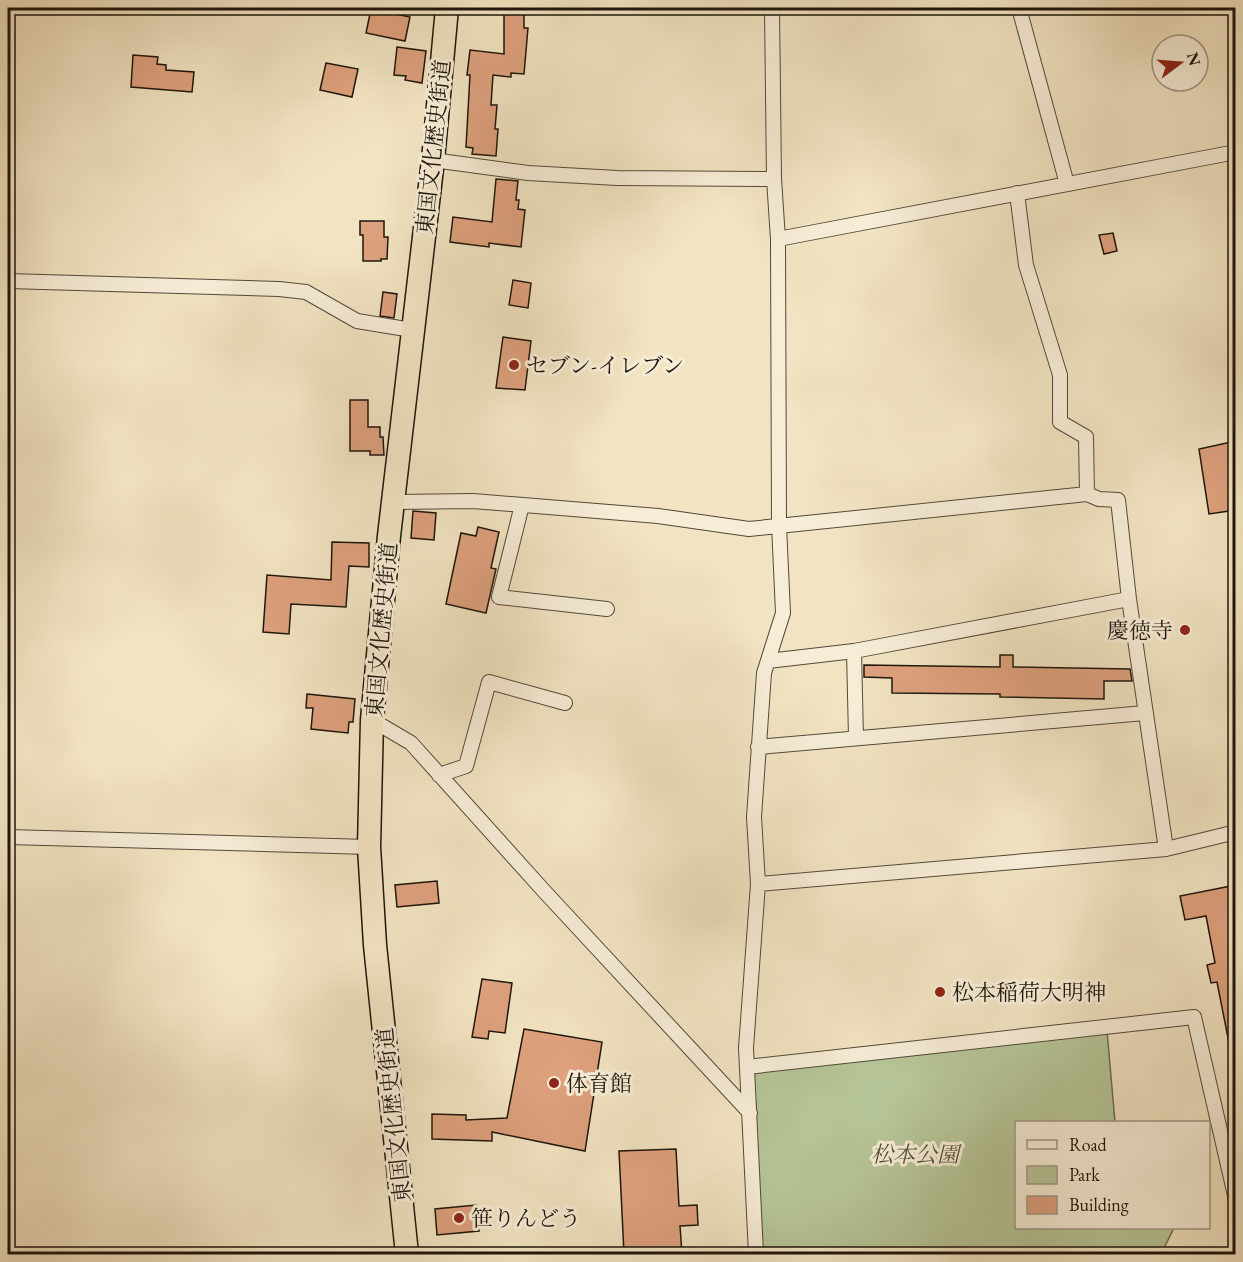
<svg xmlns="http://www.w3.org/2000/svg" width="1243" height="1262" viewBox="0 0 1243 1262" font-family="'EB Garamond','Noto Serif JP',serif">
  <style>
    .green { fill: #b6c597; stroke: #6a6d52; stroke-width: 1.5 }
    .building { fill: #dea17d; stroke: #1d150c; stroke-width: 1.5 }
    .lines { fill: none; stroke-linecap: round; stroke-linejoin: round }
    .minor-casing { stroke: #52493a; stroke-width: 16 }
    .trunk-casing { stroke: #1d150c; stroke-width: 25 }
    .minor { stroke: #f7edd7; stroke-width: 14 }
    .trunk { stroke: #f2e4c2; stroke-width: 22 }
    .poi-dot { fill: #8f2418; stroke: #f7edd7; stroke-width: 2 }
    .labels { text-anchor: middle; stroke-width: 6; stroke-linejoin: round; paint-order: stroke }
    .street-label { font-size: 22px; fill: #1d150c; stroke: #f7edd7 }
    .poi-label { font-size: 22px; fill: #1d150c; stroke: #f7edd7; text-anchor: start }
    .park-label { font-size: 22px; font-style: italic; fill: #53533d; stroke: #f7edd7 }
  </style>
  <rect width="100%" height="100%" fill="#f2e4c2"/>
  <filter id="stains"><feTurbulence type="fractalNoise" baseFrequency=".00333" numOctaves="4"/><feColorMatrix values="0 0 0 0 .2 0 0 0 0 .09 0 0 0 0 .02 0 0 0 .5 -.17"/></filter>
  <radialGradient id="worn" r=".72"><stop offset=".6" stop-color="#630" stop-opacity="0"/><stop offset="1" stop-color="#630" stop-opacity=".3"/></radialGradient>
  <!-- green -->
  <path class="green" d="M1107,1031l8,91h-99v106h158l-13,26h-405l-9,-182z"/>
  <!-- building -->
  <path class="building" d="M504,8h20v20h4l-4,46 -13,-1v4l-18,-2 -2,30h6l-2,24h3l-2,27 -24,-2 1,-6 -7,-1 4,-72h-3l3,-25 34,4z
    M371,9l39,8 -5,24 -39,-8z
    M397,47l29,4 -4,32 -17,-3 1,-4 -12,-1z
    M133,55l25,2 -1,7 9,1v5l28,2 -2,20 -61,-5z
    M326,63l32,6 -6,28 -32,-7z
    M496,179l22,2 -2,19h3l-1,9 7,1 -4,37 -32,-4v4l-39,-5 3,-25 39,5z
    M360,221h24v16h4l-1,22h-6v2h-18v-26h-3z
    M1113,233l4,18 -13,3 -5,-19z
    M513,280l18,3 -3,25 -19,-3z
    M383,292l14,2 -3,24 -14,-2z
    M503,337l28,4 -6,49 -29,-2z
    M350,400h18v27h12v10h3l1,18h-14v-4h-20z
    M1236,441v69l-27,4 -10,-65z
    M413,511l23,2 -2,27 -23,-2z
    M478,527l21,5 -8,36 5,1 -10,44 -40,-9 15,-71 15,3z
    M332,542l37,1v24l-20,-1 -3,41 -55,-3 -2,30 -26,-2 4,-57 64,5z
    M1000,655h13v12l117,2 2,12h-28v18l-104,-2v-3l-108,-1v-15l-28,-1v-12l136,2z
    M307,694l48,5 -2,23h-4l-1,11 -37,-4 2,-21h-7z
    M437,881l2,22 -42,4 -2,-22z
    M1236,885v157l-7,1 -12,-61 -6,1 -4,-18 8,-2 -9,-47 -21,4 -5,-24z
    M482,979l30,4 -7,50 -16,-2 -1,8 -16,-2z
    M524,1029l78,13 -17,109 -93,-19v9l-60,-2v-25l34,1v5l41,-2z
    M676,1149l3,57 18,-1 1,20 -18,1 2,28h-58l-5,-103z
    M476,1205l3,26 -42,4 -2,-26z"/>
  <g class="lines">
    <!-- minor casing -->
    <g class="minor-casing">
      <path id="minor" d="M1019,8l48,176
        M433,160l95,13 89,5 157,1
        M1017,193l9,72 34,110v47l26,15 1,57
        M778,239l458,-87
        M8,281l271,8 27,3 51,29 55,9
        M394,502l79,-1 185,15 91,13 338,-35 12,5 19,1 11,99 37,250
        M522,505l-23,92 108,12
        M768,661l86,-10
        M372,720l39,23 133,148 206,222
        M856,738l-2,-87 275,-52
        M758,747l387,-34
        M439,775l27,-9 23,-84 76,21
        M8,837l361,10
        M758,884l408,-35 70,-17
        M747,1067l447,-50 42,183
        M756,1254l-10,-206 12,-164 -4,-67 10,-144 19,-60 -4,-88 -1,-286 -4,-60 -2,-171"/>
    </g>
    <!-- trunk casing -->
    <g class="trunk-casing">
      <path id="trunk" d="M407,1254l-32,-309 -6,-98 3,-127 17,-184 44,-376 14,-152"/>
    </g>
    <!-- minor -->
    <use href="#minor" class="minor"/>
    <!-- trunk -->
    <use href="#trunk" class="trunk"/>
  </g>
  <!-- markers -->
  <g class="poi-dot">
    <circle cx="514" cy="365" r="6"/>
    <circle cx="1185" cy="630" r="6"/>
    <circle cx="940" cy="992" r="6"/>
    <circle cx="554" cy="1083" r="6"/>
    <circle cx="459" cy="1218" r="6"/>
  </g>
  <g class="labels">
    <!-- street labels -->
    <g class="street-label">
      <text transform="translate(433 147) rotate(-84)" y="8">東国文化歴史街道</text>
      <text transform="translate(381 630) rotate(-85)" y="8">東国文化歴史街道</text>
      <text transform="translate(393 1115) rotate(-96)" y="8">東国文化歴史街道</text>
    </g>
    <!-- poi labels -->
    <g class="poi-label">
      <text x="526" y="373">セブン-イレブン</text>
      <text x="1173" y="638" text-anchor="end">慶徳寺</text>
      <text x="952" y="1000">松本稲荷大明神</text>
      <text x="566" y="1091">体育館</text>
      <text x="471" y="1226">笹りんどう</text>
    </g>
    <!-- park labels -->
    <g class="park-label">
      <text x="915" y="1162">松本公園</text>
    </g>
  </g>
  <!-- margin -->
  <rect width="1243" height="1262" fill="none" stroke="#f2e4c2" stroke-width="30"/>
  <rect x="9" y="9" width="1225" height="1244" fill="none" stroke="#1d150c" stroke-width="3"/>
  <rect x="15" y="15" width="1213" height="1232" fill="none" stroke="#1d150c" stroke-width="1.5"/>
  <!-- legend -->
  <rect x="1015" y="1121" width="195" height="108" fill="#f7edd7" stroke="#a09786" stroke-width="1.5"/>
  <rect x="1027" y="1140" width="30" height="9" fill="#f7edd7" stroke="#a09786" stroke-width="1.5"/>
  <text x="1069" y="1151" font-size="18" fill="#1d150c">Road</text>
  <rect x="1027" y="1166" width="30" height="18" fill="#b6c597" stroke="#a09786" stroke-width="1.5"/>
  <text x="1069" y="1181" font-size="18" fill="#1d150c">Park</text>
  <rect x="1027" y="1196" width="30" height="18" fill="#dea17d" stroke="#a09786" stroke-width="1.5"/>
  <text x="1069" y="1211" font-size="18" fill="#1d150c">Building</text>
  <!-- north arrow -->
  <g transform="translate(1180 63) rotate(74)"><circle r="28" fill="#f7edd7" stroke="#a09786" stroke-width="1.5"/>
  <path d="M0-4.5L10 22L0 15L-10 22Z" fill="#8f2418"/>
  <text y="-9" font-size="16" font-weight="bold" text-anchor="middle" fill="#1d150c">N</text>
  </g>
  <rect width="100%" height="100%" filter="url(#stains)"/>
  <rect width="100%" height="100%" fill="url(#worn)"/>
</svg>
